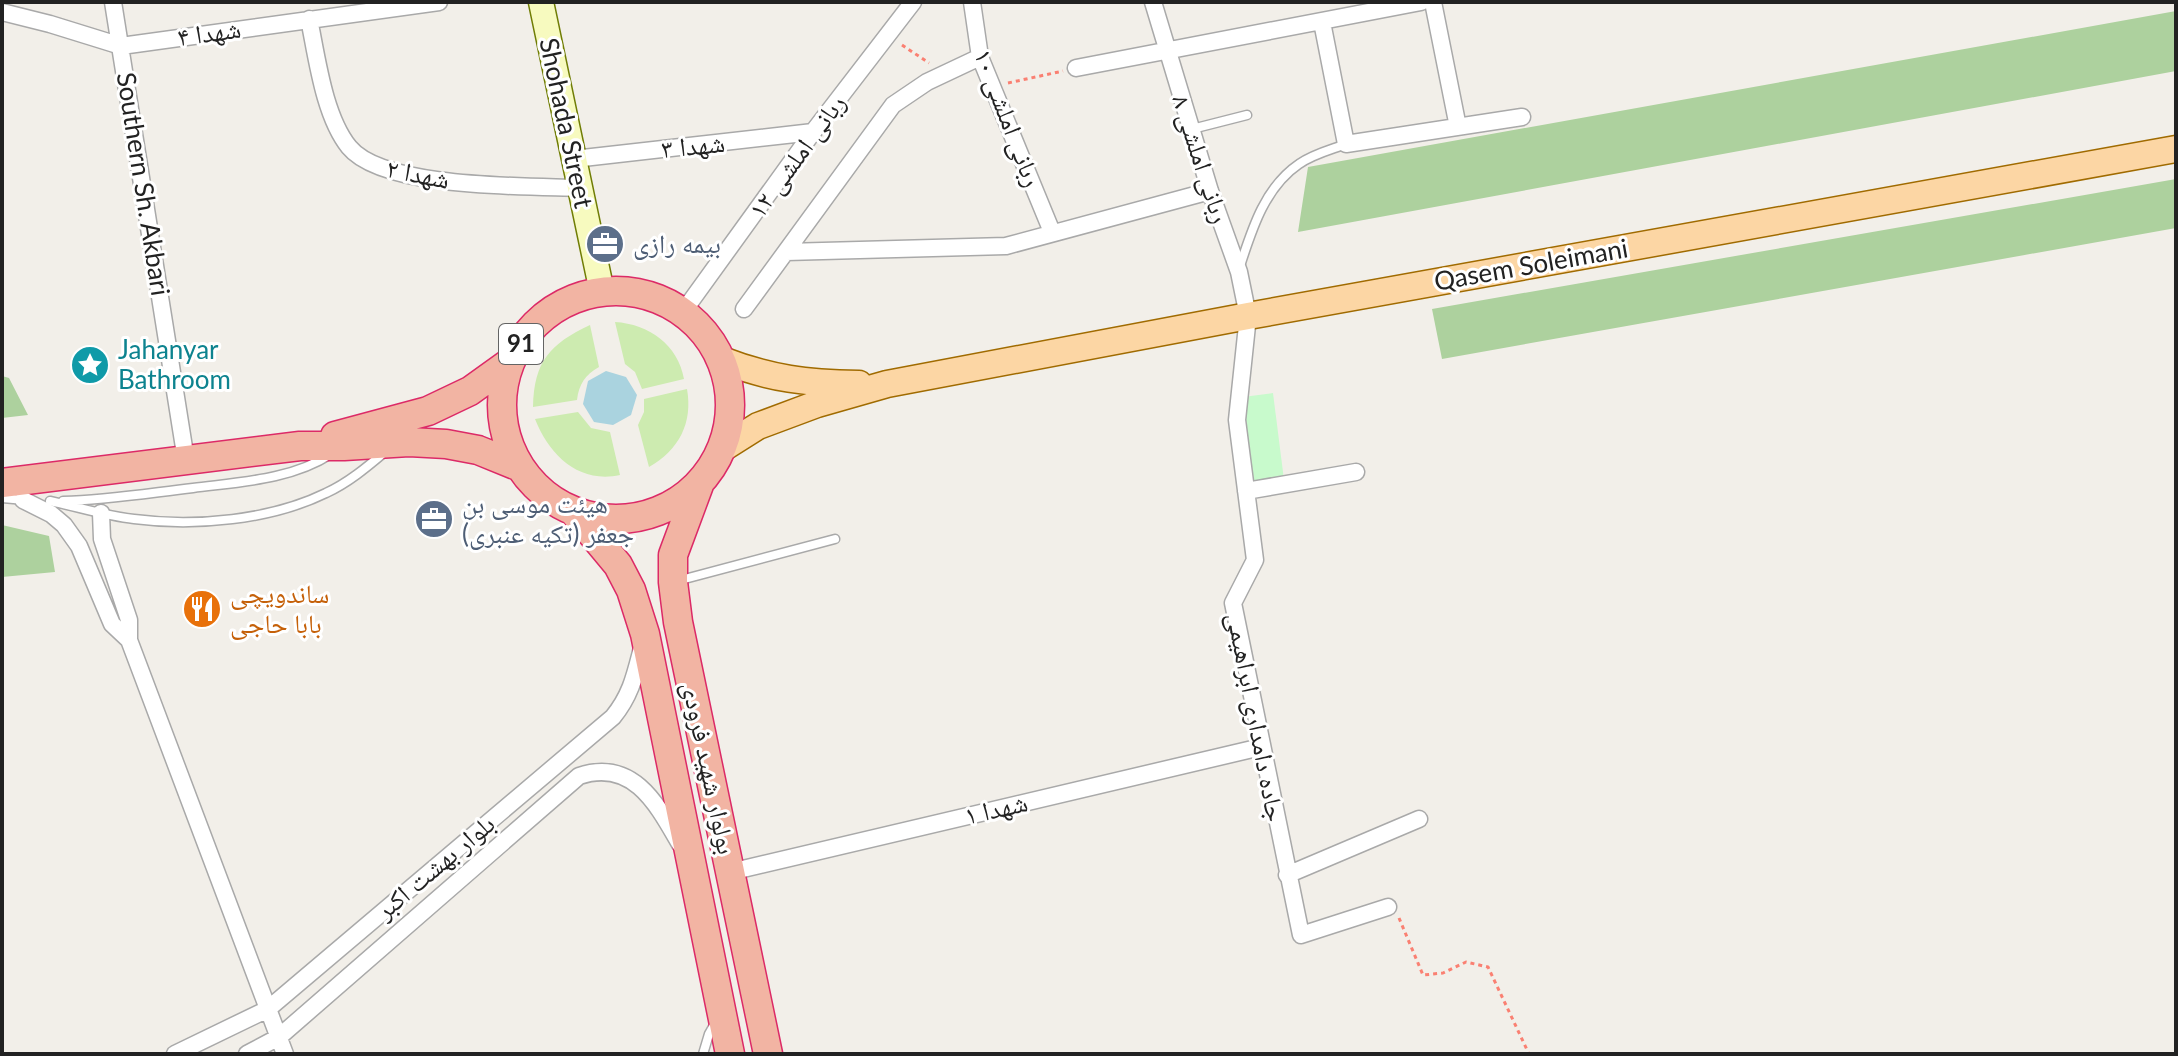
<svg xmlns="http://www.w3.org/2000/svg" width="2178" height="1056" viewBox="0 0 2178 1056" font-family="Lato,'Noto Naskh Arabic',sans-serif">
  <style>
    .grass { fill: #cdebb0 }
    .forest { fill: #add19e }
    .park { fill: #c8facc }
    .water { fill: #aad3df }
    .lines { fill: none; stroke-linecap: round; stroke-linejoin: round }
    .service-casing { stroke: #a9a9a9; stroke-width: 11 }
    .minor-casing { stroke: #a9a9a9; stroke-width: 19 }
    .secondary-casing { stroke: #707d05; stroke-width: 27 }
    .primary-casing { stroke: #a06b00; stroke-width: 29 }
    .trunk-casing { stroke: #dc2a67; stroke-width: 31 }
    .path { stroke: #fa8072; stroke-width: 3; stroke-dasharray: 4 4; stroke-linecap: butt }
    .service { stroke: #fff; stroke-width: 8 }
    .minor { stroke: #fff; stroke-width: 16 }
    .secondary { stroke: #f7fabf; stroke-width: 24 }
    .primary { stroke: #fcd6a4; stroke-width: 26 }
    .trunk { stroke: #f2b4a3; stroke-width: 28 }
    .labels { text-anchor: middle; stroke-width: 6; stroke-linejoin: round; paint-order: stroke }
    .shield { fill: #fff; stroke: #646464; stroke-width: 2 }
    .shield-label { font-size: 24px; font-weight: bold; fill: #222 }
    .street-label { font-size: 26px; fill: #222; stroke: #fff }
    .service-label { font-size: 26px; fill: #4e5e75; stroke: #fff; text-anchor: start }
    .culture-label { font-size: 26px; fill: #0d838f; stroke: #fff; text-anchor: start }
    .food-label { font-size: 26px; fill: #c56008; stroke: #fff; text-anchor: start }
  </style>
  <rect width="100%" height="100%" fill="#f2efe9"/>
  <!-- grass -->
  <path class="grass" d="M615,322c34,2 63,23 69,57l-42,10 -7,-17 -10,-8z
    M590,325l9,42c-14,8 -20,17 -22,33l-44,7c1,-46 17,-63 57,-82z
    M687,389c6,34 -8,61 -38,78l-11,-42 6,-13v-13z
    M578,412l13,16 19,4 10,43c-41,9 -71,-20 -85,-56z"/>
  <!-- forest -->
  <path class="forest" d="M2176,11v60l-878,161 10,-65z
    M2176,179v49l-734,131 -10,-50z
    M2,376l7,2 19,37 -26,3z
    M2,525l47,11 6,36 -53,5z"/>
  <!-- park -->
  <path class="park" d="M1273,393l11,87 -30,4 -11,-87z"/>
  <!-- water -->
  <path class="water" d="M606,371l20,6 11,18 -6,20 -18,10 -19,-3 -11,-18 5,-23z"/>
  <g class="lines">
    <!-- service casing -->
    <g class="service-casing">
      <path id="service" d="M1192,129l55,-14
        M1240,266c12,-37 25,-79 59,-102 14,-10 31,-14 47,-20
        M2,498l23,2
        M50,501c28,6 56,15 84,18 61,8 137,1 192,-26 22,-10 41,-26 60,-42
        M63,501c44,-1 86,-8 130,-13 46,-6 98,-8 138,-34
        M677,581l158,-42
        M703,1054l6,-20 8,-14"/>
    </g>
    <!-- minor casing -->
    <g class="minor-casing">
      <path id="minor" d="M113,2l73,458
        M972,2l8,55 72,175
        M1153,2l57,189 29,81 9,44 -11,104 18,140 -22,43 68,332 87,-28
        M1433,2l25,125
        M2,12l48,12 71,22 318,-44
        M309,19c8,39 15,97 40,128 34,42 178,39 231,41
        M1322,22l24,122 176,-27
        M1076,68l345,-66
        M574,159l239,-27
        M786,252l220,-6 204,-55
        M744,309l149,-204 34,-23 53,-25
        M683,312l130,-180 100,-130
        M1246,491l110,-19
        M23,500l28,14 13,11 15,21 33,78 17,16
        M101,513l1,26 27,81v20l156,414
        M730,872l531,-125
        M1287,875l132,-56
        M175,1054l93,-45 345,-292c18,-22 22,-42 29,-69
        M247,1054l32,-17 300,-261c54,-18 78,28 101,68"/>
    </g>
    <!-- secondary casing -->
    <g class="secondary-casing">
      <path id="secondary" d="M541,2l61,290"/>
    </g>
    <!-- primary casing -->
    <g class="primary-casing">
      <path id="primary" d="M722,360c49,19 85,23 137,24
        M723,448l35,-22 59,-22 70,-20 361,-68 928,-167"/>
    </g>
    <!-- trunk casing -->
    <g class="trunk-casing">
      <path id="trunk" d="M502 405a114 114 0 1 1 228 0a114 114 0 1 1-228 0Z
        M335,436l93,-25 42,-20 39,-28
        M2,483l298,-37h44l65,-4 37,2 32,6 42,17
        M699,485l-26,70v27l5,40 90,432
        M574,512l44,53 13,25 14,44 85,420"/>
    </g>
    <!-- path -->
    <path class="path" d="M902,45l27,18
      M1008,83l55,-12
      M1399,918l24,57 20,-2 23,-11 22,5 41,87"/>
    <!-- service -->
    <use href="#service" class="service"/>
    <!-- minor -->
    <use href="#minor" class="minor"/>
    <!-- secondary -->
    <use href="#secondary" class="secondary"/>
    <!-- primary -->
    <use href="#primary" class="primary"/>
    <!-- trunk -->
    <use href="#trunk" class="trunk"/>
  </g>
  <!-- icons -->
  <defs>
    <g id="office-disc" transform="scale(2)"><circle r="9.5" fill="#5c6f8a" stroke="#fff"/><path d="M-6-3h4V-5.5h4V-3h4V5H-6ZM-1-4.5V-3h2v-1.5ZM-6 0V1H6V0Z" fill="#fff"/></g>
    <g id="sight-disc" transform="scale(2)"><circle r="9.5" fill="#0f9aa8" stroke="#fff"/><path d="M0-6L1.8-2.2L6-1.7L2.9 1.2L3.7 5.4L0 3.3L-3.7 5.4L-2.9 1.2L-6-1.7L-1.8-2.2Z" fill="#fff"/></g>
    <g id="restaurant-disc" transform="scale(2)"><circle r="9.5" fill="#e8710a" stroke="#fff"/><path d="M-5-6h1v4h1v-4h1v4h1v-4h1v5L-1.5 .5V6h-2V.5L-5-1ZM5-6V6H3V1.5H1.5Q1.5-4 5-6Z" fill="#fff"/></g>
  </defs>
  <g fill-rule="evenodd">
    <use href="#office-disc" x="605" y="244"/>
    <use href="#sight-disc" x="90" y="365"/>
    <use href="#office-disc" x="434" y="519"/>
    <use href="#restaurant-disc" x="202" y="609"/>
  </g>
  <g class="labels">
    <!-- shield labels -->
    <rect class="shield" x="499" y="324" width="44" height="40" rx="6"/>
    <g class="shield-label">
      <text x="521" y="352">91</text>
    </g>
    <!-- street labels -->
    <g class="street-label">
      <text transform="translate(209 33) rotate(-8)" y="9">شهدا ۴</text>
      <text transform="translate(1008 118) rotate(69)" y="9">ربانی املشی ۱۰</text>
      <text transform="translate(566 123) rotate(78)" y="9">Shohada Street</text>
      <text transform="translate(693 146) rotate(-6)" y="9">شهدا ۳</text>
      <text transform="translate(797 156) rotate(-54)" y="9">ربانی املشی ۱۲</text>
      <text transform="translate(1201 159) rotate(72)" y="9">ربانی املشی ۸</text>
      <text transform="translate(418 174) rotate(11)" y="9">شهدا ۲</text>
      <text transform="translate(143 184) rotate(81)" y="9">Southern Sh. Akbari</text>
      <text transform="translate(1531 265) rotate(-10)" y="9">Qasem Soleimani</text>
      <text transform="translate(1256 717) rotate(79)" y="9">جاده دامداری ابراهیمی</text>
      <text transform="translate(709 768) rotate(78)" y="9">بولوار شهید فرودی</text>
      <text transform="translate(996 809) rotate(-13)" y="9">شهدا ۱</text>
      <text transform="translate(435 867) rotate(-40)" y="9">بلوار بهشت اکبر</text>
    </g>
    <!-- service labels -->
    <g class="service-label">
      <text x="633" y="253">بیمه رازی</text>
      <text x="462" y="513">هيئت موسی بن<tspan x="462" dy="30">جعفر (تکیه عنبری)</tspan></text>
    </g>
    <!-- culture labels -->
    <g class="culture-label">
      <text x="118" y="359">Jahanyar<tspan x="118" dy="30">Bathroom</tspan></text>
    </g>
    <!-- food labels -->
    <g class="food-label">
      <text x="230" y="603">ساندویچی<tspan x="230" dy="30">بابا حاجی</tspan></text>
    </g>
  </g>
  <!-- border -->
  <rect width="2178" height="1056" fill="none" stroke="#222222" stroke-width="8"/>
</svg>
